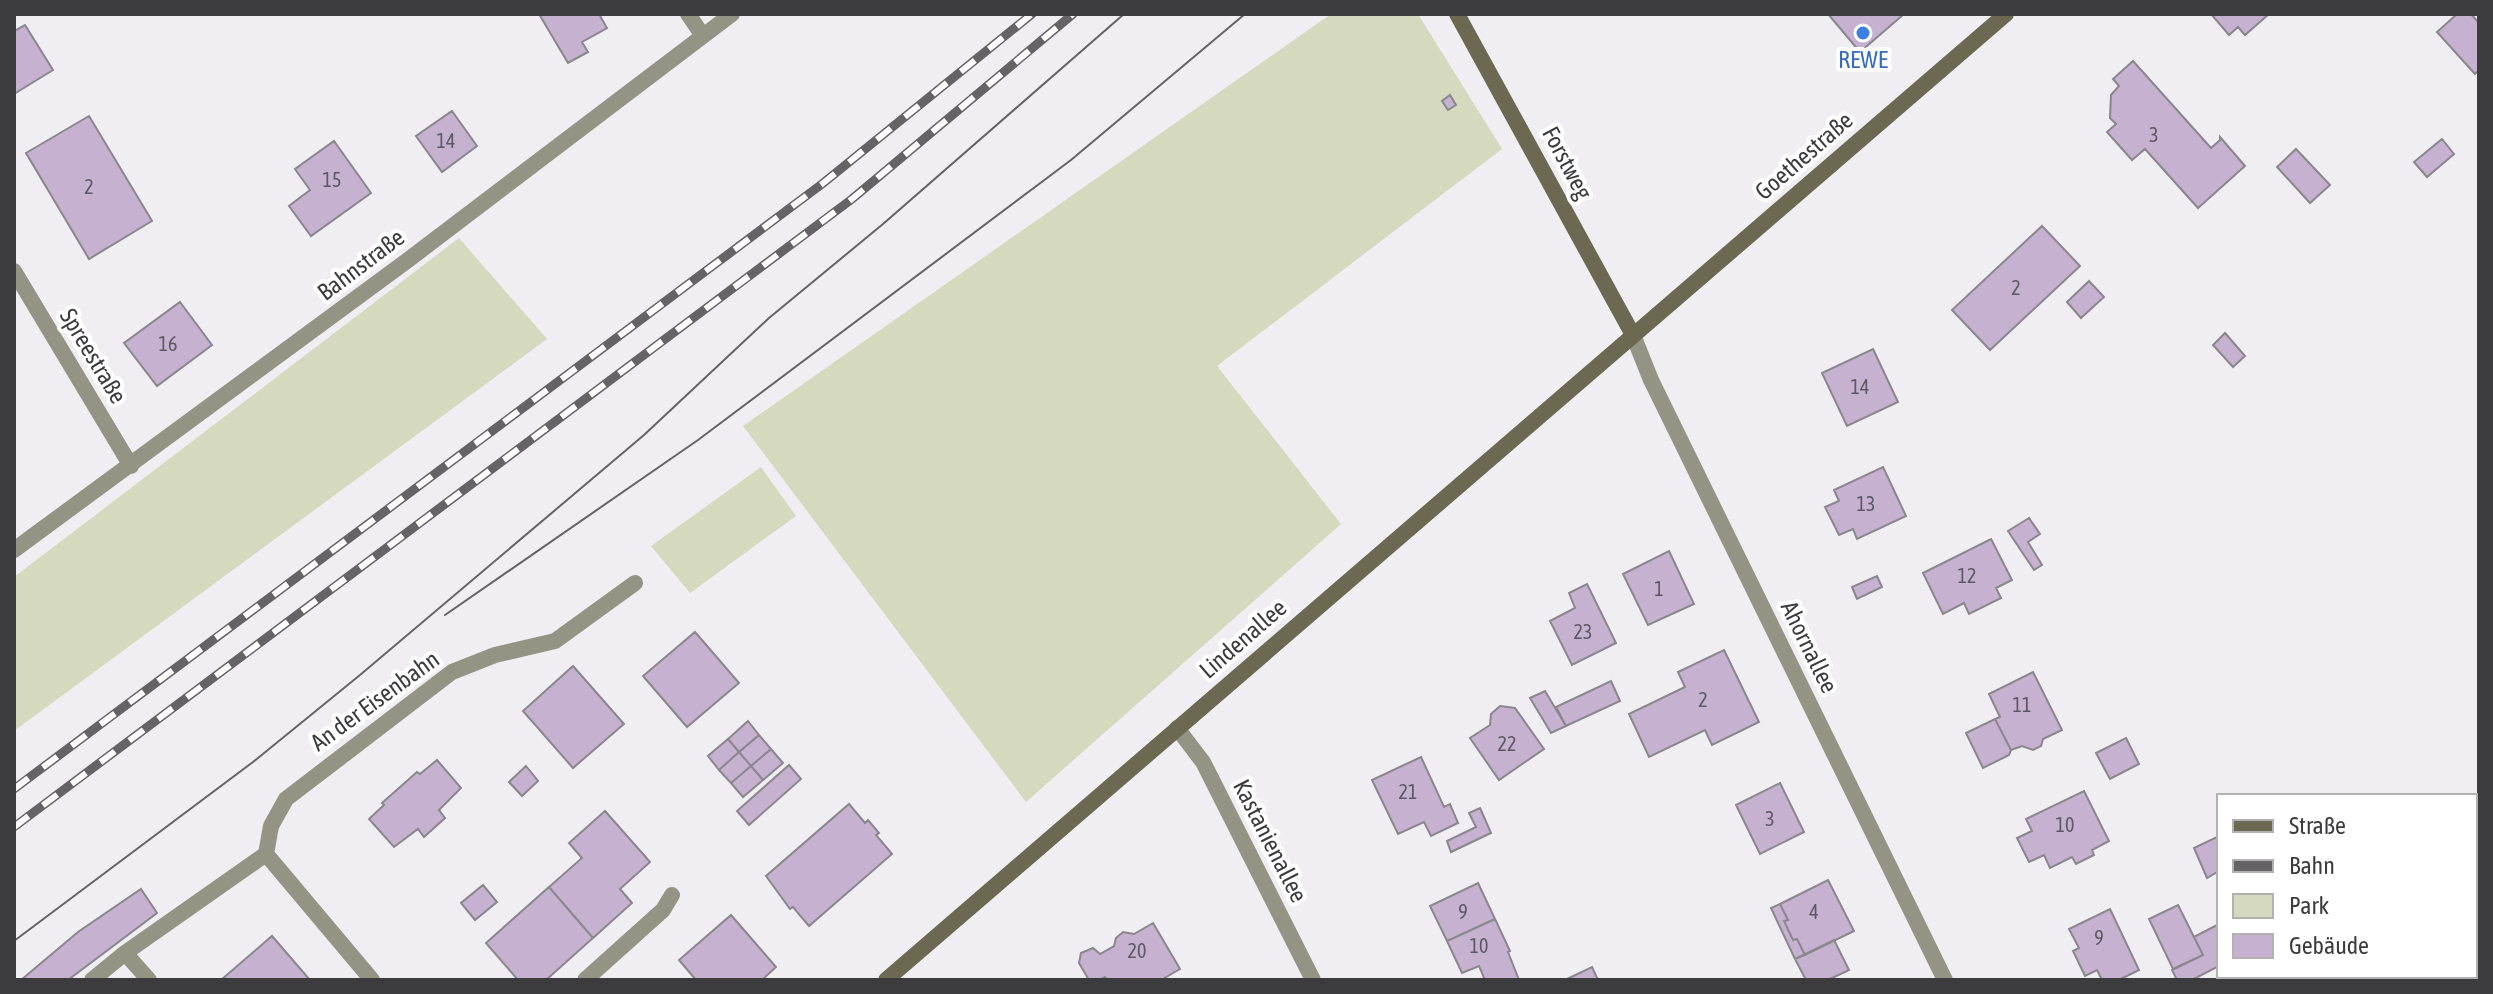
<svg xmlns="http://www.w3.org/2000/svg" width="2493" height="994" viewBox="0 0 2493 994" font-family="'Asap Condensed',sans-serif">
  <style>
    .green { fill: #d5d9be }
    .building { fill: #c6b1d1; stroke: #8a878c; stroke-width: 2 }
    .lines { fill: none; stroke-linecap: round; stroke-linejoin: round }
    .street { stroke: #959484; stroke-width: 16 }
    .secondary { stroke: #6b6952; stroke-width: 16 }
    .tram { stroke: #656366; stroke-width: 2 }
    .rail-casing { stroke: #656366; stroke-width: 9 }
    .rail { stroke: #fff; stroke-width: 6; stroke-dasharray: 18; stroke-linecap: butt }
    .shop-dot { fill: #3f7fe0; stroke: #fff; stroke-width: 3 }
    .labels { text-anchor: middle; stroke-width: 8; stroke-linejoin: round; paint-order: stroke }
    .number-label { font-size: 20px; fill: #5e5862 }
    .shop-label { font-size: 24px; fill: #366cbe; stroke: #fff }
    .street-label { font-size: 24px; fill: #3c3b3d; stroke: #fff }
  </style>
  <rect width="100%" height="100%" fill="#f1eef3"/>
  <!-- green -->
  <path class="green" d="M1331,14h87l84,135 -285,217 124,158 -315,278 -283,-376z
    M459,238l88,101 -533,392v-154z
    M761,467l35,49 -106,77 -39,-47z"/>
  <!-- building -->
  <path class="building" d="M539,14h60l8,14 -25,14 6,10 -20,11z
    M1828,14h76l-44,38z
    M2211,14h58l-24,21 -7,-8 -9,8z
    M2457,14h14l8,9v47l-4,4 -38,-42z
    M25,25l28,45 -39,24v-63z
    M2133,61l78,87 9,-8v-3l25,29 -47,42 -53,-59 -13,11 -25,-28 9,-8 -6,-6 1,-23 8,-9 -6,-7z
    M1450,95l6,10 -8,5 -6,-9z
    M452,111l25,35 -35,26 -26,-36z
    M89,116l63,105 -63,38 -63,-106z
    M2442,139l12,15 -27,23 -13,-15z
    M334,141l37,52 -60,43 -22,-30 21,-16 -15,-21z
    M2296,149l34,36 -20,18 -33,-36z
    M2042,226l38,40 -90,84 -38,-40z
    M2089,281l15,16 -23,21 -14,-16z
    M180,302l32,43 -55,41 -33,-43z
    M2225,333l20,23 -12,11 -20,-22z
    M1873,349l25,53 -51,24 -25,-53z
    M1883,467l23,49 -49,23 -4,-10 -14,6 -14,-28 14,-6 -5,-11z
    M2029,518l11,16 -12,8 14,23 -8,5 -26,-39z
    M1991,539l21,41 -16,8 5,10 -32,16 -5,-11 -21,11 -20,-41z
    M1669,551l25,53 -46,21 -25,-51z
    M1877,576l5,11 -25,12 -5,-12z
    M1587,584l29,59 -44,22 -22,-44 25,-13 -6,-15z
    M695,632l44,51 -52,44 -44,-51z
    M1724,650l35,72 -47,23 -7,-15 -56,27 -20,-43 56,-27 -7,-15z
    M573,666l51,58 -51,44 -50,-57z
    M2033,672l29,58 -19,9 -2,7 -8,4 -11,-4 -11,4 -16,-31 5,-2 -11,-23z
    M1611,681l9,20 -54,25 -10,-19z
    M1545,691l21,35 -15,7 -21,-35z
    M1500,706l15,2 29,41 -45,31 -29,-42 20,-13 1,-11z
    M1995,719l16,31 -2,5 -26,13 -17,-35z
    M748,721l11,14 -20,17 -11,-13z
    M759,735l12,14 -20,17 -12,-14z
    M2126,738l13,26 -29,15 -14,-26z
    M728,739l11,13 -20,18 -11,-14z
    M771,749l12,14 -20,17 -12,-14z
    M739,752l12,14 -20,17 -12,-13z
    M1421,757l23,50 6,-3 8,19 -27,13 -7,-14 -26,12 -26,-54z
    M437,760l24,28 -22,22 6,8 -21,19 -6,-8 -24,18 -25,-28 15,-14 -2,-2 35,-31 3,2z
    M789,765l12,14 -52,46 -12,-14z
    M526,766l12,15 -16,15 -13,-14z
    M751,766l12,14 -20,17 -12,-14z
    M1780,783l24,49 -44,22 -24,-49z
    M2084,791l25,50 -17,9 2,5 -18,9 -4,-7 -22,11 -6,-13 -15,7 -12,-24 15,-7 -6,-12z
    M849,804l16,19 3,-3 11,13 -3,2 16,19 -83,72 -16,-19 -3,2 -24,-33z
    M1480,808l11,25 -40,19 -4,-11 29,-14 -7,-14z
    M605,811l45,51 -30,27 12,14 -39,35 -44,-51 33,-29 -13,-15z
    M2219,836v35l-12,7 -13,-30z
    M1828,880l26,51 -49,24 -8,-16 -4,1 -9,-19 4,-1 -8,-16z
    M1478,883l17,36 -48,22 -17,-35z
    M483,885l14,17 -22,18 -14,-17z
    M549,887l44,51 -47,42h-28l-32,-37z
    M141,889l16,24 -89,67h-47l57,-48z
    M1780,904l8,16 -4,1 9,19 4,-1 8,16 -10,4 -24,-51z
    M2178,905l25,50 -30,14 -24,-50z
    M2110,909l29,61 -20,10h-17l-5,-10 -12,6 -12,-25 6,-3 -10,-19z
    M731,915l45,52 -14,13h-66l-17,-20z
    M1495,919l15,32 -2,1 11,28h-34l-6,-14 -17,7 -15,-32z
    M1153,923l27,46 -19,11h-54l-2,-3 -6,3h-10l-10,-17 2,-10 12,-5 7,6 14,-8 2,-8 7,-6 11,2z
    M2219,924v42l-27,14h-15l-5,-10 31,-15 -9,-18z
    M272,936l38,44h-89z
    M1834,940l15,30 -21,10h-22l-11,-21z
    M1592,967l6,13 -31,-1z"/>
  <g class="lines">
    <!-- street -->
    <path class="street" d="M688,14l15,22
      M14,271l117,195
      M1633,335l18,45 294,600
      M14,550l394,-290 324,-246
      M1177,728l26,34 110,218
      M266,854l106,126
      M125,953l24,27
      M92,980l33,-27 141,-99 5,-28 15,-27 166,-127 43,-17 60,-14 80,-58
      M585,980l78,-70 9,-15"/>
    <!-- secondary -->
    <path class="secondary" d="M1457,14l176,321
      M886,980l1120,-966"/>
    <!-- tram -->
    <path class="tram" d="M445,615l253,-175 373,-280 174,-146
      M14,941l239,-179 107,-87 284,-240 125,-117 114,-94 241,-210"/>
    <!-- rail casing -->
    <g class="rail-casing">
      <path id="rail" d="M14,789l808,-605 210,-170
        M14,827l838,-628 221,-185"/>
    </g>
    <!-- rail -->
    <use href="#rail" class="rail"/>
  </g>
  <!-- markers -->
  <circle class="shop-dot" cx="1863" cy="33" r="8"/>
  <g class="labels">
    <!-- number labels -->
    <g class="number-label">
      <text x="2154" y="142">3</text>
      <text x="446" y="148">14</text>
      <text x="332" y="187">15</text>
      <text x="89" y="194">2</text>
      <text x="2016" y="295">2</text>
      <text x="168" y="351">16</text>
      <text x="1860" y="394">14</text>
      <text x="1866" y="511">13</text>
      <text x="1967" y="583">12</text>
      <text x="1659" y="596">1</text>
      <text x="1583" y="639">23</text>
      <text x="1703" y="707">2</text>
      <text x="2022" y="712">11</text>
      <text x="1507" y="751">22</text>
      <text x="1408" y="799">21</text>
      <text x="1770" y="826">3</text>
      <text x="2065" y="832">10</text>
      <text x="1463" y="919">9</text>
      <text x="1814" y="919">4</text>
      <text x="2099" y="945">9</text>
      <text x="1479" y="953">10</text>
      <text x="1137" y="958">20</text>
    </g>
    <!-- shop labels -->
    <g class="shop-label">
      <text x="1863" y="68">REWE</text>
    </g>
    <!-- street labels -->
    <g class="street-label">
      <text transform="translate(1804 156) rotate(-41)" y="8">Goethestraße</text>
      <text transform="translate(1567 163) rotate(62)" y="8">Forstweg</text>
      <text transform="translate(361 265) rotate(-37)" y="8">Bahnstraße</text>
      <text transform="translate(93 356) rotate(59)" y="8">Spreestraße</text>
      <text transform="translate(1243 639) rotate(-41)" y="8">Lindenallee</text>
      <text transform="translate(1809 647) rotate(64)" y="8">Ahornallee</text>
      <text transform="translate(375 701) rotate(-36)" y="8">An der Eisenbahn</text>
      <text transform="translate(1270 841) rotate(63)" y="8">Kastanienallee</text>
    </g>
  </g>
  <!-- border -->
  <rect width="2493" height="994" fill="none" stroke="#3c3b3d" stroke-width="32"/>
  <!-- legend -->
  <rect x="2217" y="794" width="260" height="184" fill="#ffffff" stroke="#b1b1b1" stroke-width="2"/>
  <rect x="2233" y="820" width="40" height="12" fill="#6b6952" stroke="#b1b1b1" stroke-width="2"/>
  <text x="2289" y="834" font-size="24" fill="#3c3b3d">Straße</text>
  <rect x="2233" y="860" width="40" height="12" fill="#656366" stroke="#b1b1b1" stroke-width="2"/>
  <text x="2289" y="874" font-size="24" fill="#3c3b3d">Bahn</text>
  <rect x="2233" y="894" width="40" height="24" fill="#d5d9be" stroke="#b1b1b1" stroke-width="2"/>
  <text x="2289" y="914" font-size="24" fill="#3c3b3d">Park</text>
  <rect x="2233" y="934" width="40" height="24" fill="#c6b1d1" stroke="#b1b1b1" stroke-width="2"/>
  <text x="2289" y="954" font-size="24" fill="#3c3b3d">Gebäude</text>
</svg>
